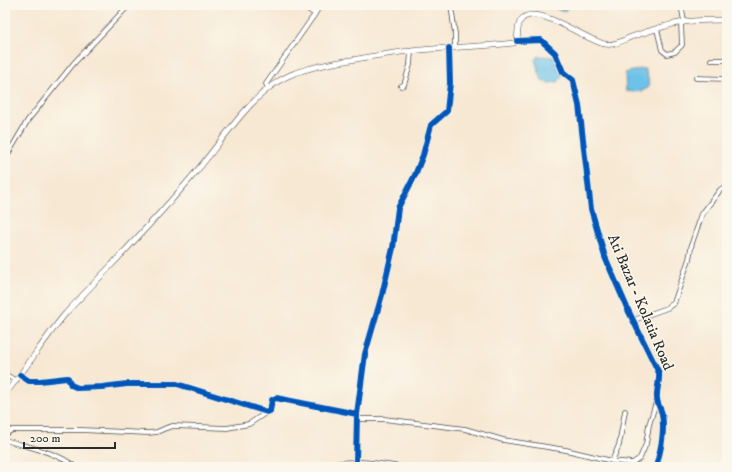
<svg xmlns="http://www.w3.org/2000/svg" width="732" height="472" viewBox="0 0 732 472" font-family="'IM FELL DW Pica',serif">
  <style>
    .water { fill: #6cc3e9; stroke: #4c778a }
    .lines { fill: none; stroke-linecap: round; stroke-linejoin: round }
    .minor-casing { stroke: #4a4744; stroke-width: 5.5 }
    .major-casing { stroke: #4a4744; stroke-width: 6 }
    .minor { stroke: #fff; stroke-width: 4 }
    .major { stroke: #fff; stroke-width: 5 }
    .cycleway-casing { stroke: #fbf7ec; stroke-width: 8 }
    .cycleway { stroke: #0057b8; stroke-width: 6 }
    .labels { text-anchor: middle; stroke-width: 3; stroke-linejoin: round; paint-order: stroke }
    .street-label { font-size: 15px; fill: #2b2b2b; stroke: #fbf7ec }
  </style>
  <rect width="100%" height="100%" fill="#fbf7ec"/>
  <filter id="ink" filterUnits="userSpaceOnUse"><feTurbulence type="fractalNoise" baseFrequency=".025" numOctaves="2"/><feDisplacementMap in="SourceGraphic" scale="8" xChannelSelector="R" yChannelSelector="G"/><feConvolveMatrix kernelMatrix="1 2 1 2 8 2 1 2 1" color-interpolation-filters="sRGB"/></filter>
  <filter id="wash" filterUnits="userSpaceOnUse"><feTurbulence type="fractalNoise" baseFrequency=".012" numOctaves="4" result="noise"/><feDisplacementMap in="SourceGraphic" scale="16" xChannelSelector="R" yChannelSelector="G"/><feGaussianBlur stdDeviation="0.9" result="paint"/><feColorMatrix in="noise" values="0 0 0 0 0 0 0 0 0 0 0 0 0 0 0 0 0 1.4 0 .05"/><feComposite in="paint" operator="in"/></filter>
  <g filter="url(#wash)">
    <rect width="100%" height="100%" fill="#f7e8d3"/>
    <!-- water -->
    <path class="water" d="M555,5h12l-2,7 -11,-4z
      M538,56l16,1 8,19 -4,6 -10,1 -6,-2 -7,-21z
      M641,69h4l3,9 1,9c-8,6 -14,5 -23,4l-1,-18z"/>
  </g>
  <g filter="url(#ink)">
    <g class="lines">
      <!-- minor casing -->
      <g class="minor-casing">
        <path id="minor" d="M302,5l13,9 5,-9
          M451,5l4,29v13
          M681,5l3,16
          M5,6l1,-1
          M657,29l5,21 5,4 8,-2 7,-7 -1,-23
          M517,41l24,-1 14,13 8,19 10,8 6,25 12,104 14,48 23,53 31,63c1,9 -3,17 -2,25 0,6 4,11 5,16 3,18 -1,35 -6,53
          M711,60h16
          M696,78l31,1
          M401,86l3,-1 6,-20 1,-14
          M268,88l-2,-4 49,-70
          M5,159l23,-39 46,-57 55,-58
          M634,320l33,-12 7,-5 15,-44 3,-16 10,-29 18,-24 7,-5
          M5,374l11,7
          M20,375l9,6h11l27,-3h1l3,7 7,3 24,-1 25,-3h50l90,28 3,-1 2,-11 4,-2 81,16
          M357,419h27l81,10 38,11 63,10 46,11 21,2 7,-5 6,-14 3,-19 8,-26
          M5,434l7,-4h69l67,3 9,-1 9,-4 7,-2 54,2 22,-4 18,-12
          M5,440c22,7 53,12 70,27
          M612,461l7,-16 6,-34
          M356,462l1,-48 8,-60 17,-59 11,-47 5,-40 17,-33 8,-20 8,-30 16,-14 3,-28 -1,-35
          M324,467c25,-9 52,-4 77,0"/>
      </g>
      <!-- major casing -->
      <g class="major-casing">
        <path id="major" d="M5,394c22,-26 39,-55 61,-81 43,-46 88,-91 129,-140 26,-30 57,-81 93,-97 17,-8 39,-12 58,-15 22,-4 43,-8 65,-10 35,-4 69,-4 103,-8l3,-2c1,-7 0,-16 4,-21 15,-19 67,22 84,24 10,2 18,-4 26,-7 12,-4 24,-8 35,-11 20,-6 40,-6 61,-6"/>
      </g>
      <!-- minor -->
      <use href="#minor" class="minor"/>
      <!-- major -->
      <use href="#major" class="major"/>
      <!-- cycleway casing -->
      <g class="cycleway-casing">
        <path id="cycleway" d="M517,41l24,-1 14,13 8,19 10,8 6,25 12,104 14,48 23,53 31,63c1,9 -3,17 -2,25 0,6 4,11 5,16 3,18 -1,35 -6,53
          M20,375l9,6h11l27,-3h1l3,7 7,3 24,-1 25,-3h50l90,28 3,-1 2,-11 4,-2 81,16
          M356,462l1,-48 8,-60 17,-59 11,-47 5,-40 17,-33 8,-20 8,-30 16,-14 3,-28 -1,-35"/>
      </g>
      <!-- cycleway -->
      <use href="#cycleway" class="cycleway"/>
    </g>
  </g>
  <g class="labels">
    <!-- street labels -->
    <g class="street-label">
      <text transform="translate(641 302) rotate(67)" y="5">Ati Bazar - Kolatia Road</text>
    </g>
  </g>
  <!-- margin -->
  <rect width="732" height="472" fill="none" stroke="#fbf7ec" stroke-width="20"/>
  <!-- scale -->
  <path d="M24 442v6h91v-6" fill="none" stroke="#2b2b2b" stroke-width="2"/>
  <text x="30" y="442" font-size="12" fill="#2b2b2b" stroke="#fbf7ec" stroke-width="3" paint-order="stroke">200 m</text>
</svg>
